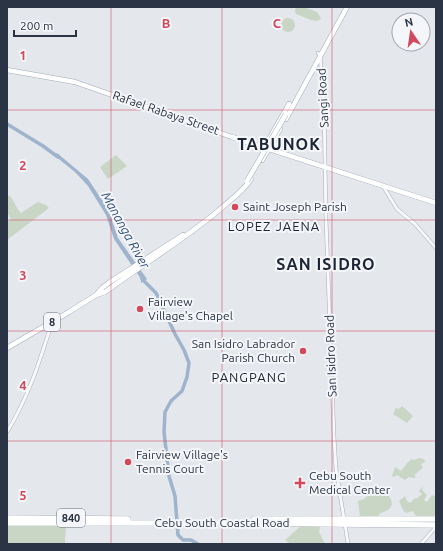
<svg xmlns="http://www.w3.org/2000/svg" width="443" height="551" viewBox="0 0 443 551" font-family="Ubuntu,sans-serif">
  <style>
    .green { fill: #c9d6c5 }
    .water { fill: #9fb4cc }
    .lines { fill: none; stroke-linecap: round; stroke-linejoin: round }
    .river { stroke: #9fb4cc; stroke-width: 3.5 }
    .minor-casing { stroke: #a9aeb7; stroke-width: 4 }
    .major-casing { stroke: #a3abb8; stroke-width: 5.5 }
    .highway-casing { stroke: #8b94a3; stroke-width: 6 }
    .minor { stroke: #f7f8fa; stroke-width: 3 }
    .major { stroke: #fff; stroke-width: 4.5 }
    .highway { stroke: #fff; stroke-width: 5.5 }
    .major-bridge-casing { stroke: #a3abb8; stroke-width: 5.5; stroke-linecap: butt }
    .major-bridge { stroke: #fff; stroke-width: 4.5 }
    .grid { fill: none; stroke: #d1495b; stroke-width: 1; stroke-opacity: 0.55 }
    .poi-dot { fill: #d1495b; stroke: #f4f6f9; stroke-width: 1.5 }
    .labels { text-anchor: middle; stroke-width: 4; stroke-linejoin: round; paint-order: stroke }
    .shield { fill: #f4f6f9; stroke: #676e7b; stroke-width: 1 }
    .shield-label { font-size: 11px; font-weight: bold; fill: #2b3445 }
    .street-label { font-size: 12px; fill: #2b3445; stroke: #f4f6f9 }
    .poi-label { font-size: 12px; fill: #2b3445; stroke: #f4f6f9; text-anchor: start }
    .neighbourhood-label { font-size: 13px; letter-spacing: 1px; fill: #1d2536; stroke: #f4f6f9 }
    .water-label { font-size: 13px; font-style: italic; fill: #34527a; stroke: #f4f6f9 }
    .district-label { font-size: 16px; font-weight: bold; letter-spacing: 1px; fill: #1d2536; stroke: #f4f6f9 }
    .grid-label { font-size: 13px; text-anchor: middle; font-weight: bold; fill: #d1495b; stroke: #f4f6f9; stroke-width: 4; stroke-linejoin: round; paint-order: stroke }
  </style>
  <rect width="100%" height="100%" fill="#e4e7ec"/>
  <!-- green -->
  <path class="green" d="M296,7c8,0 16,2 22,6l3,6 -4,2 -6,-1 -15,-6 -1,-3z
    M281 25a7 7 0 1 1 14 0a7 7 0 1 1-14 0Z
    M116,155l11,11 -19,13 -8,-12z
    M9,195c6,6 6,12 12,18l17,-11 8,3 3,3 -42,32v-18l4,-3 -4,-7v-15z
    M402,406l11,10 -6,7 -14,-9 3,-6 3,1z
    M419,458l5,1 1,3 -4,2 2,4 -9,7 2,2 -2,1 -5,-1 -4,3 -8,-5 -3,2 -2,-1 3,-9 6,4 7,-9 4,-3 2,1z
    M423,486l-1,4 5,5 -3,5 3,2 5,-7 4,2v20c-9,0 -20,4 -23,-6l-7,2 -3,-3 -4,-9 6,-5 2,5 3,2 5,-5 1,1 6,-5 -3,-3z
    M382,489c4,2 5,4 7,7 7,11 0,14 -10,18v3l-19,-1 -2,-15 6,-2 9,-8z
    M66,525l-1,18 -1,1h-57v-18z
    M301,526h19l-1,6 6,12h-35l-5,-4z"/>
  <!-- water -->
  <path class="water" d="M57,153l31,26 20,30 10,29 29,41 -6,4v-4l-27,-40 -8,-24 -18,-29 -13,-14 -20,-16z"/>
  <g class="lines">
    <!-- river -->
    <path class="river" d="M7,124l36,22 15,11
      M142,279l14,14 19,41 9,16 5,13 -2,14 -5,14 -11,10 -6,11 -1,20 5,44 6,20 3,39 5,5h8l7,4"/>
    <!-- minor casing -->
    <g class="minor-casing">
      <path id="minor" d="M318,53l2,2 4,49 2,115 8,218 2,32 8,50
        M383,186l14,23 18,15 21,24
        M7,432c21,-34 33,-71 45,-110
        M345,524l3,20
        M421,544l15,-17"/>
    </g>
    <!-- major casing -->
    <g class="major-casing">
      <path id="major" d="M7,70l68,12 157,55 204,66
        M286,119l61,-112
        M268,141l21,-37
        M262,160l18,-31
        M97,294l5,-6 8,-6 73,-47
        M7,348l62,-36 27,-17 9,-3c37,-27 77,-51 113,-81 11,-10 25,-19 33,-32"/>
    </g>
    <!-- highway casing -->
    <g class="highway-casing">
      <path id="highway" d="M7,518l121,1
        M254,519h182
        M7,523h228l201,2"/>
    </g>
    <!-- minor -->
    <use href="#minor" class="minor"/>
    <!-- major -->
    <use href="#major" class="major"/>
    <!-- highway -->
    <use href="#highway" class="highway"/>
    <!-- major-bridge casing -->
    <g class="major-bridge-casing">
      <path id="major-bridge" d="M247,181l39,-67"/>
    </g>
    <!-- major-bridge -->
    <use href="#major-bridge" class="major-bridge"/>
  </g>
  <!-- grid -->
  <path class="grid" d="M111,7v537M222,7v537M332,7v537M7,110h429M7,220h429M7,331h429M7,441h429"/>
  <!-- markers -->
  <g class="poi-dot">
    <circle cx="235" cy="207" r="4"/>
    <circle cx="140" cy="309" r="4"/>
    <circle cx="303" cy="351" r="4"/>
    <circle cx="128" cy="462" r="4"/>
    <path d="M298 477h4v4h4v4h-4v4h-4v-4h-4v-4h4z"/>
  </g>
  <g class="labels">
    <!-- shield labels -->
    <g class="shield">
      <rect x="44" y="313" width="16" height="18" rx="3"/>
      <rect x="57" y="509" width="28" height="18" rx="3"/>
    </g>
    <g class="shield-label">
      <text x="52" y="326">8</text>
      <text x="71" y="522">840</text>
    </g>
    <!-- street labels -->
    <g class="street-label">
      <text transform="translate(323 98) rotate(-93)" y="4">Sangi Road</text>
      <text transform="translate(166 113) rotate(19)" y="4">Rafael Rabaya Street</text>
      <text transform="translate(331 356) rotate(-92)" y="4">San Isidro Road</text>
      <text x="222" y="527">Cebu South Coastal Road</text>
    </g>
    <!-- poi labels -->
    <g class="poi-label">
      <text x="243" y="211">Saint Joseph Parish</text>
      <text x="148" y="306">Fairview<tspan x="148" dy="14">Village's Chapel</tspan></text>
      <text x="295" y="348" text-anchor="end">San Isidro Labrador<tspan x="295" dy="14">Parish Church</tspan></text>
      <text x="136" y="459">Fairview Village's<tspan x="136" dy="14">Tennis Court</tspan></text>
      <text x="309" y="480">Cebu South<tspan x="309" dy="14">Medical Center</tspan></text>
    </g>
    <!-- neighbourhood labels -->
    <g class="neighbourhood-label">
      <text x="274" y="231">LOPEZ JAENA</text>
      <text x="249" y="382">PANGPANG</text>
    </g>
    <!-- water labels -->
    <g class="water-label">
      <text transform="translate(126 230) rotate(61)" y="5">Mananga River</text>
    </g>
    <!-- district labels -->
    <g class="district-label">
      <text x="279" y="150">TABUNOK</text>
      <text x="326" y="270">SAN ISIDRO</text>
    </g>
  </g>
  <g class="grid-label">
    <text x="166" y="28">B</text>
    <text x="277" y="28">C</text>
    <text x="23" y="60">1</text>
    <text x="23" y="170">2</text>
    <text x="23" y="280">3</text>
    <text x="23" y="390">4</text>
    <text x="23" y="500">5</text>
  </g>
  <!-- border -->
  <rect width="443" height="551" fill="none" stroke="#2b3445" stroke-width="16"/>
  <!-- north arrow -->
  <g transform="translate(411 32) rotate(347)"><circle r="19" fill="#f4f6f9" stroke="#a4a8b1"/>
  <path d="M0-3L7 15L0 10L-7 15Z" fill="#d1495b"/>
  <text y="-6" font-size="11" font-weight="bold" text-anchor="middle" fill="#2b3445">N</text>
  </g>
  <!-- scale -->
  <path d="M14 30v6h62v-6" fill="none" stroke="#2b3445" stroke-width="2"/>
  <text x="20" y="30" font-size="12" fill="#2b3445" stroke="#f4f6f9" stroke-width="3" paint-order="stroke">200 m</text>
</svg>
